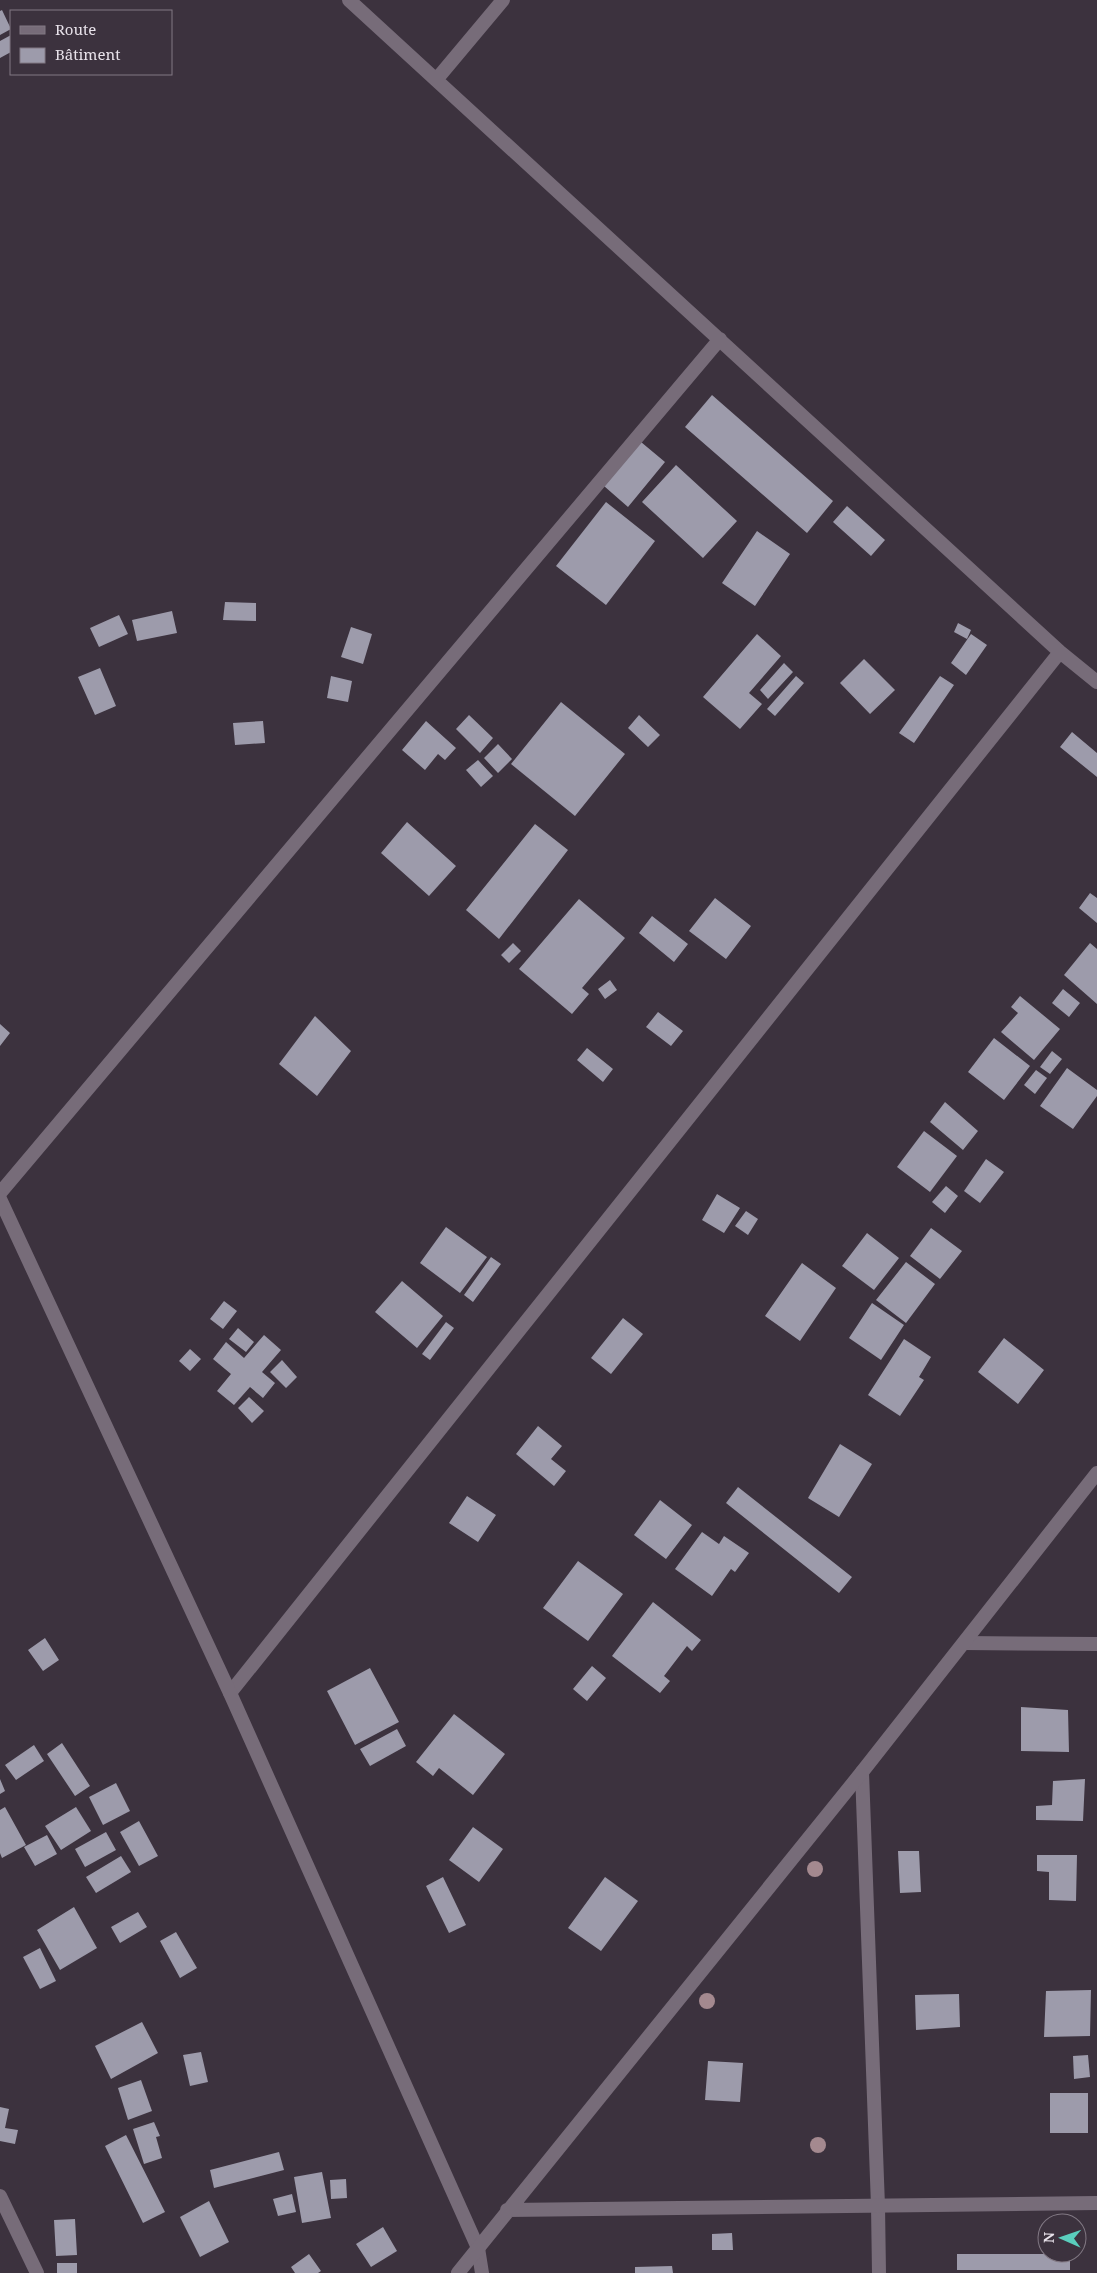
<svg xmlns="http://www.w3.org/2000/svg" width="1097" height="2273" viewBox="0 0 1097 2273" font-family="'Noto Serif',serif">
  <style>
    .building { fill: #9d9bab }
    .lines { fill: none; stroke-linecap: round; stroke-linejoin: round }
    .service { stroke: #776c79; stroke-width: 14 }
    .minor { stroke: #776c79; stroke-width: 14 }
    .tertiary { stroke: #776c79; stroke-width: 14 }
    .tree { fill: #a4898f }
  </style>
  <rect width="100%" height="100%" fill="#3c323e"/>
  <!-- building -->
  <path class="building" d="M2,10l9,19 -11,6v-24z
    M11,35v17l-11,6v-17z
    M712,395l121,106 -26,32 -122,-106z
    M641,442l24,20 -37,45 -24,-21z
    M676,465l61,56 -34,37 -61,-56z
    M606,502l49,39 -49,64 -50,-39z
    M847,506l38,34 -14,16 -38,-34z
    M757,531l33,23 -35,52 -33,-23z
    M225,602l31,1v18l-33,-1z
    M172,611l5,22 -40,8 -5,-21z
    M119,615l9,19 -29,13 -9,-19z
    M958,623l13,7 -4,9 -13,-7z
    M351,627l21,7 -9,30 -22,-7z
    M757,634l24,22 -32,37 13,11 -22,25 -37,-32z
    M971,634l16,11 -21,30 -15,-12z
    M864,659l31,31 -25,24 -30,-31z
    M784,663l9,9 -25,27 -8,-9z
    M100,668l16,38 -21,9 -17,-38z
    M331,676l21,5 -4,21 -21,-4z
    M796,676l8,7 -29,33 -8,-7z
    M940,676l14,9 -40,58 -15,-10z
    M561,702l64,52 -50,62 -64,-52z
    M469,715l24,23 -13,15 -24,-24z
    M639,715l21,20 -12,12 -20,-19z
    M263,721l2,22 -30,2 -2,-22z
    M426,721l30,27 -11,12 -7,-6 -13,16 -23,-20z
    M1072,732l25,21v24l-37,-30z
    M498,744l14,15 -14,14 -14,-15z
    M478,760l15,16 -12,11 -15,-17z
    M407,822l49,44 -27,30 -48,-43z
    M535,824l33,26 -69,89 -33,-29z
    M1090,893l7,5v25l-18,-15z
    M715,898l36,28 -25,33 -37,-28z
    M579,899l46,39 -43,50 7,6 -17,20 -53,-45z
    M652,916l36,28 -14,18 -35,-29z
    M513,943l8,8 -12,12 -8,-8z
    M1090,943l7,6v55l-33,-29z
    M610,980l7,10 -12,9 -7,-10z
    M1063,989l17,14 -11,14 -17,-14z
    M1020,996l40,33 -26,31 -33,-28 17,-19 -7,-6z
    M658,1012l25,19 -12,15 -25,-19z
    M315,1016l36,35 -34,45 -38,-32z
    M0,1024l10,9 -10,13z
    M994,1038l36,28 -26,34 -36,-28z
    M587,1048l26,21 -10,13 -26,-22z
    M1052,1051l10,8 -12,15 -10,-7z
    M1067,1068l30,22v6l-24,33 -33,-23z
    M1036,1070l11,8 -12,16 -11,-9z
    M945,1102l33,29 -15,19 -33,-28z
    M924,1131l33,25 -27,36 -33,-25z
    M986,1159l18,13 -24,31 -16,-12z
    M946,1186l12,10 -13,17 -13,-11z
    M717,1194l23,14 -16,25 -22,-13z
    M746,1211l12,8 -10,16 -13,-9z
    M446,1227l41,30 -27,36 -40,-30z
    M931,1228l31,23 -22,28 -30,-23z
    M867,1233l32,25 -25,32 -32,-24z
    M491,1257l10,7 -28,38 -9,-7z
    M906,1262l29,22 -29,39 -30,-23z
    M802,1263l34,25 -36,53 -35,-25z
    M402,1281l41,35 -26,32 -42,-36z
    M224,1301l13,10 -14,18 -13,-10z
    M872,1303l32,22 -23,35 -32,-22z
    M623,1318l20,16 -32,40 -20,-16z
    M446,1322l8,6 -24,32 -8,-6z
    M238,1328l16,14 -8,10 -17,-13z
    M264,1335l17,15 -19,22 13,11 -12,15 -13,-11 -16,18 -17,-14 14,-17 -18,-15 13,-17 18,16z
    M1004,1338l40,32 -26,34 -40,-32z
    M904,1339l27,18 -12,20 5,3 -24,36 -32,-21z
    M190,1349l11,10 -11,12 -11,-10z
    M282,1360l15,17 -11,11 -16,-16z
    M249,1397l15,14 -12,12 -14,-15z
    M538,1426l24,20 -11,13 15,12 -12,15 -38,-32z
    M840,1444l32,20 -33,53 -31,-19z
    M738,1487l114,90 -13,16 -113,-90z
    M467,1496l29,19 -18,27 -29,-19z
    M660,1500l32,25 -26,34 -32,-24z
    M702,1532l17,12 5,-8 25,17 -14,19 -4,-3 -19,27 -37,-27z
    M578,1561l45,33 -35,47 -45,-33z
    M653,1602l48,38 -9,11 -5,-5 -23,30 6,5 -10,12 -48,-37z
    M45,1638l14,22 -16,11 -15,-21z
    M592,1666l14,12 -19,23 -14,-12z
    M370,1668l29,54 -44,23 -28,-54z
    M1021,1707l47,3 1,42 -48,-1z
    M454,1714l51,40 -32,41 -34,-27 -6,8 -17,-14z
    M397,1729l9,17 -36,20 -10,-17z
    M62,1743l28,43 -15,10 -28,-42z
    M34,1745l10,16 -28,19 -11,-15z
    M0,1779l5,12 -5,3z
    M1085,1779l-2,42 -47,-1v-14l16,-1 1,-24z
    M116,1783l14,28 -27,14 -14,-28z
    M5,1807l21,38 -24,13 -2,-5v-43z
    M76,1807l15,24 -30,19 -16,-24z
    M139,1821l19,35 -19,10 -19,-34z
    M473,1827l30,22 -24,33 -30,-22z
    M106,1832l10,18 -31,17 -10,-18z
    M47,1835l10,19 -22,12 -11,-19z
    M898,1851h21l2,41 -21,1z
    M1037,1855h40l-1,46 -27,-1v-28l-12,-1z
    M121,1856l10,16 -35,21 -10,-16z
    M443,1877l23,48 -17,8 -23,-47z
    M605,1877l33,24 -37,50 -33,-23z
    M74,1907l23,41 -37,22 -23,-40z
    M138,1912l9,15 -27,16 -9,-16z
    M176,1932l21,36 -17,10 -20,-37z
    M40,1948l16,33 -16,8 -17,-32z
    M1091,1990l-1,46 -46,1 2,-46z
    M959,1994l1,33 -44,3 -1,-35z
    M142,2022l16,31 -47,26 -16,-33z
    M201,2052l7,30 -18,4 -7,-31z
    M1088,2055l2,22 -16,2 -1,-23z
    M708,2061l35,2 -3,39 -35,-2z
    M141,2080l11,31 -24,9 -10,-32z
    M1050,2093h38v40h-38z
    M0,2107l9,2 -4,19 13,2 -3,14 -15,-3z
    M154,2122l6,14 -4,1 6,21 -18,6 -11,-35z
    M126,2135l39,77 -22,11 -38,-77z
    M279,2152l5,18 -70,18 -4,-18z
    M322,2172l9,46 -29,5 -8,-46z
    M346,2179l1,19 -16,1 -1,-19z
    M292,2194l4,18 -18,4 -5,-17z
    M209,2201l20,41 -29,15 -20,-40z
    M75,2219l2,36 -21,1 -2,-36z
    M383,2227l14,24 -26,16 -15,-23z
    M732,2233l1,17h-21v-16z
    M309,2254l12,17 -3,2h-23l-4,-6z
    M957,2254h113v16h-113z
    M57,2263h20v10h-20z
    M672,2266l1,7h-38v-6z"/>
  <g class="lines">
    <!-- service -->
    <path class="service" d="M349,0l711,652 37,30
      M436,80l67,-80
      M0,1193l720,-854
      M230,1693l830,-1041
      M0,2196l37,77"/>
    <!-- minor -->
    <path class="minor" d="M0,1199l230,494 248,555 4,25
      M964,1643l133,1
      M862,1772l16,434 1,67"/>
    <!-- tertiary -->
    <path class="tertiary" d="M507,2210l590,-7
      M458,2273l404,-501 235,-299"/>
  </g>
  <!-- trees -->
  <g class="tree">
    <circle cx="815" cy="1869" r="8"/>
    <circle cx="707" cy="2001" r="8"/>
    <circle cx="818" cy="2145" r="8"/>
  </g>
  <!-- legend -->
  <rect x="10" y="10" width="162" height="65" fill="#3c323e" stroke="#817883"/>
  <rect x="20" y="26" width="25" height="8" fill="#776c79" stroke="#817883"/>
  <text x="55" y="35" font-size="15" fill="#e8e2ea">Route</text>
  <rect x="20" y="48" width="25" height="15" fill="#9d9bab" stroke="#817883"/>
  <text x="55" y="60" font-size="15" fill="#e8e2ea">Bâtiment</text>
  <!-- north arrow -->
  <g transform="translate(1062 2238) rotate(272)"><circle r="24" fill="#3c323e" stroke="#817883"/>
  <path d="M0-4L9 19L0 12L-9 19Z" fill="#5acebd"/>
  <text y="-8" font-size="14" font-weight="bold" text-anchor="middle" fill="#e8e2ea">N</text>
  </g>
</svg>
